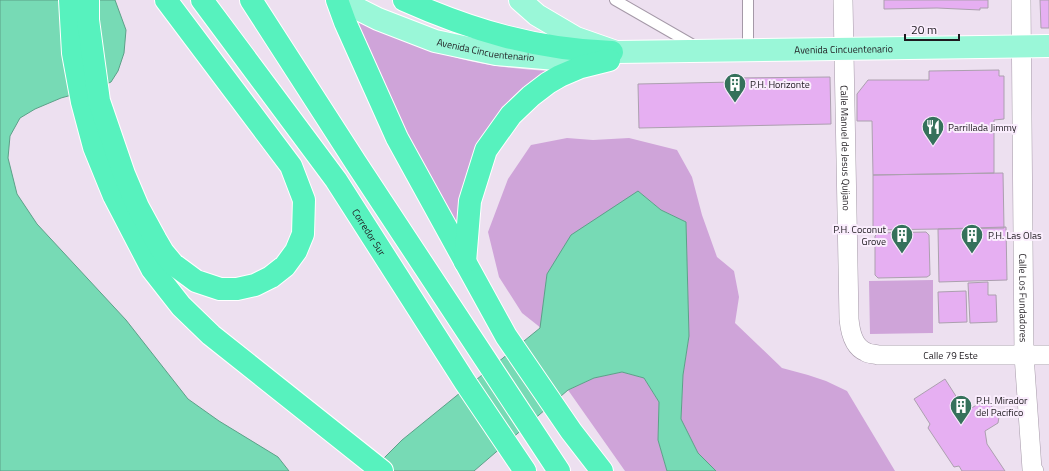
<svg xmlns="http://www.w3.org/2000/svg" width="1049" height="471" viewBox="0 0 1049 471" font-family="'Titillium Web',sans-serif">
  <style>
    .green { fill: #cfa4d9 }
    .water { fill: #77dab5; stroke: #5ca088 }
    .building { fill: #e6aff2; stroke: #aca0af }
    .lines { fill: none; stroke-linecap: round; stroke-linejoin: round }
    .service-casing { stroke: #a599a8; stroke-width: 12 }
    .minor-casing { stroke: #a599a8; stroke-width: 20 }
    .primary-casing { stroke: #fff; stroke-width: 24 }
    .motorway-casing { stroke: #fff; stroke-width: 24 }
    .service { stroke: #fff; stroke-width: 10 }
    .minor { stroke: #fff; stroke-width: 19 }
    .primary { stroke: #9af7d8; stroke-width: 22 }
    .motorway { stroke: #57f2be; stroke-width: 22 }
    .labels { text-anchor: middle; stroke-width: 4; stroke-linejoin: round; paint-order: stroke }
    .street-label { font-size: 10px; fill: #1e1a1f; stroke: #faedfd }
    .poi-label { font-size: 10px; fill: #1e1a1f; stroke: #faedfd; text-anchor: start }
  </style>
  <rect width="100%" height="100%" fill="#ede0f0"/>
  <!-- green -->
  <path class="green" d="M354,16c26,11 52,24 79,34 36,14 77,19 115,21 -13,9 -28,18 -39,30 -35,37 -48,80 -53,130l-45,-81z
    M567,138l26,2 36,-2 48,12 15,27 10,38 15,42 17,14 5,26 -4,26 47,45 26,7 18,6 21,10 48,80h-179l-18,-18 -17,-33 2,-45 6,-39 -3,-114 -25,-12 -23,-19 -91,83 -6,54 -19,-15 -23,-36 -11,-45 20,-53 23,-34z
    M933,280v53l-63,1 -1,-53z
    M622,372l22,6 15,24 -1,38 9,31h-42l-57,-81 26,-12z"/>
  <!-- water -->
  <path class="water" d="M0,0h115l11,30 -2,23 -6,18 -7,11 -14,6 -36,10 -26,11 -15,9 -10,18 -2,22 9,36 20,30 89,96 62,79 31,22 59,36 11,14h-289z
    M638,191l23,19 25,12 3,114 -6,39 -2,44 17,34 18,18h-49l-9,-31 1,-38 -15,-24 -22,-6 -28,6 -26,12 -94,81h-103l31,-31 138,-112 7,-54 24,-39z"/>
  <!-- building -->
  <path class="building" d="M884,0h104v8h-8v2l-43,-2 -53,1z
    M1040,0h9v28h-8z
    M999,70v6h5v43l-10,1v53l-121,2 -1,-54h-15v-27l11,-14h61v-9z
    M830,77l1,47 -192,4 -1,-44 96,-2v-4z
    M1003,173l1,55 -131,2v-55z
    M1006,227l1,53 -68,2 -1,-53z
    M926,232l3,3 1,40 -3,2 -49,1 -3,-3v-39l3,-3z
    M988,282v13h8l1,27 -27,1 -2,-40z
    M966,291l1,31 -28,1 -1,-31z
    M945,379l16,25 9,5 13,-8h5l11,16 -1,6 -13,8 2,13 18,27h-43l-3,-5 -5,1 -26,-39 2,-4 -16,-25z"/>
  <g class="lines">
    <!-- service casing -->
    <g class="service-casing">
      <path id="service" d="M615,0l80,46
        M748,0v51"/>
    </g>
    <!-- minor casing -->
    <g class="minor-casing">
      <g id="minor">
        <path id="s1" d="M843,0l6,319c1,11 4,28 17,33 3,2 8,2 12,3h171"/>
        <path id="s2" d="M1021,0l3,355 8,114 2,2"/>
      </g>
    </g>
    <!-- primary casing -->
    <g class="primary-casing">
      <g id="primary">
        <path id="s3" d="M340,0l38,19 57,22 61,13 60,5 42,1"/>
        <path id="s4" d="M520,0l17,15 39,23 40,14 433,-6"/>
      </g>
    </g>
    <!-- motorway casing -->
    <g class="motorway-casing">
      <g id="motorway">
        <path d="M70,0l3,53 9,49 12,45 20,49 38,73 29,37 30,29 171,136"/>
        <path d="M88,0v20l11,81 25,73 14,33 18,33 7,12 10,12 23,17 24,8h17l18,-4 16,-8 14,-11 11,-15 7,-17 1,-34 -13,-34 -125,-166"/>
        <path id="s5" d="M202,0l134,180 129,202 60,89"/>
        <path d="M251,0l105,163 203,308"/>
        <path d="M337,0l8,22 52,116 109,198 65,95 31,40"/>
        <path d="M404,0c67,30 134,50 208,52"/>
        <path d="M465,262l5,-61 16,-51 25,-35 20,-19 17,-13 12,-7 21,-9 28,-7"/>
      </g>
    </g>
    <!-- service -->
    <use href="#service" class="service"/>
    <!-- minor -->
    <use href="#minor" class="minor"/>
    <!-- primary -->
    <use href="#primary" class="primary"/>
    <!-- motorway -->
    <use href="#motorway" class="motorway"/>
  </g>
  <!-- icons -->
  <defs>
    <g id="building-pin" transform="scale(1.15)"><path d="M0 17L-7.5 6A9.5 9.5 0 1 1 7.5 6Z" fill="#35715b" stroke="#faedfd"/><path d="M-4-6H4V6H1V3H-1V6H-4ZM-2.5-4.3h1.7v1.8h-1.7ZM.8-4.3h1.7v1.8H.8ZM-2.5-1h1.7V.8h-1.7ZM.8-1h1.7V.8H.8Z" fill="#fff"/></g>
    <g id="restaurant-pin" transform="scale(1.15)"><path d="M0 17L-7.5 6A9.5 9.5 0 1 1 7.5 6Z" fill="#35715b" stroke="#faedfd"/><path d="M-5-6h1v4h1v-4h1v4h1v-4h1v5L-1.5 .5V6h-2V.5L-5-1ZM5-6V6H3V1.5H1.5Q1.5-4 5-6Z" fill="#fff"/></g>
  </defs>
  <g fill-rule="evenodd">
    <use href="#building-pin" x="735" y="84"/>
    <use href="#restaurant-pin" x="933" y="127"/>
    <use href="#building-pin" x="902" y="235"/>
    <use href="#building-pin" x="972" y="235"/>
    <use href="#building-pin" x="961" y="406"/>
  </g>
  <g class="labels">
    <!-- street labels -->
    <g class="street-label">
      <text dy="4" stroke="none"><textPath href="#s3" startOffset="155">Avenida Cincuentenario</textPath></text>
      <text dy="4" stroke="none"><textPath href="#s4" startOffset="338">Avenida Cincuentenario</textPath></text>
      <text dy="4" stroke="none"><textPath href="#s1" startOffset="148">Calle Manuel de Jesus Quijano</textPath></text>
      <text dy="4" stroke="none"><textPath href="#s5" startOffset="286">Corredor Sur</textPath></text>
      <text dy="4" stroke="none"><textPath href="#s2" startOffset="298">Calle Los Fundadores</textPath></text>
      <text dy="4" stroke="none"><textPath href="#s1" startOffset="443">Calle 79 Este</textPath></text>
    </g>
    <!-- poi labels -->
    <g class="poi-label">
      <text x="750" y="88">P.H. Horizonte</text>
      <text x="948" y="131">Parrillada Jimmy</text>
      <text x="886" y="233" text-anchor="end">P.H. Coconut<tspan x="886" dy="12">Grove</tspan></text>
      <text x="988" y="239">P.H. Las Olas</text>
      <text x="976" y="404">P.H. Mirador<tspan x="976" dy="12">del Pacifico</tspan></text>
    </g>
  </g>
  <!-- scale -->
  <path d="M905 34v6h54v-6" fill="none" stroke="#1e1a1f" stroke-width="2"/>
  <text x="911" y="34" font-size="12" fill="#1e1a1f" stroke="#faedfd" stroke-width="3" paint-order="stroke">20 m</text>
</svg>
